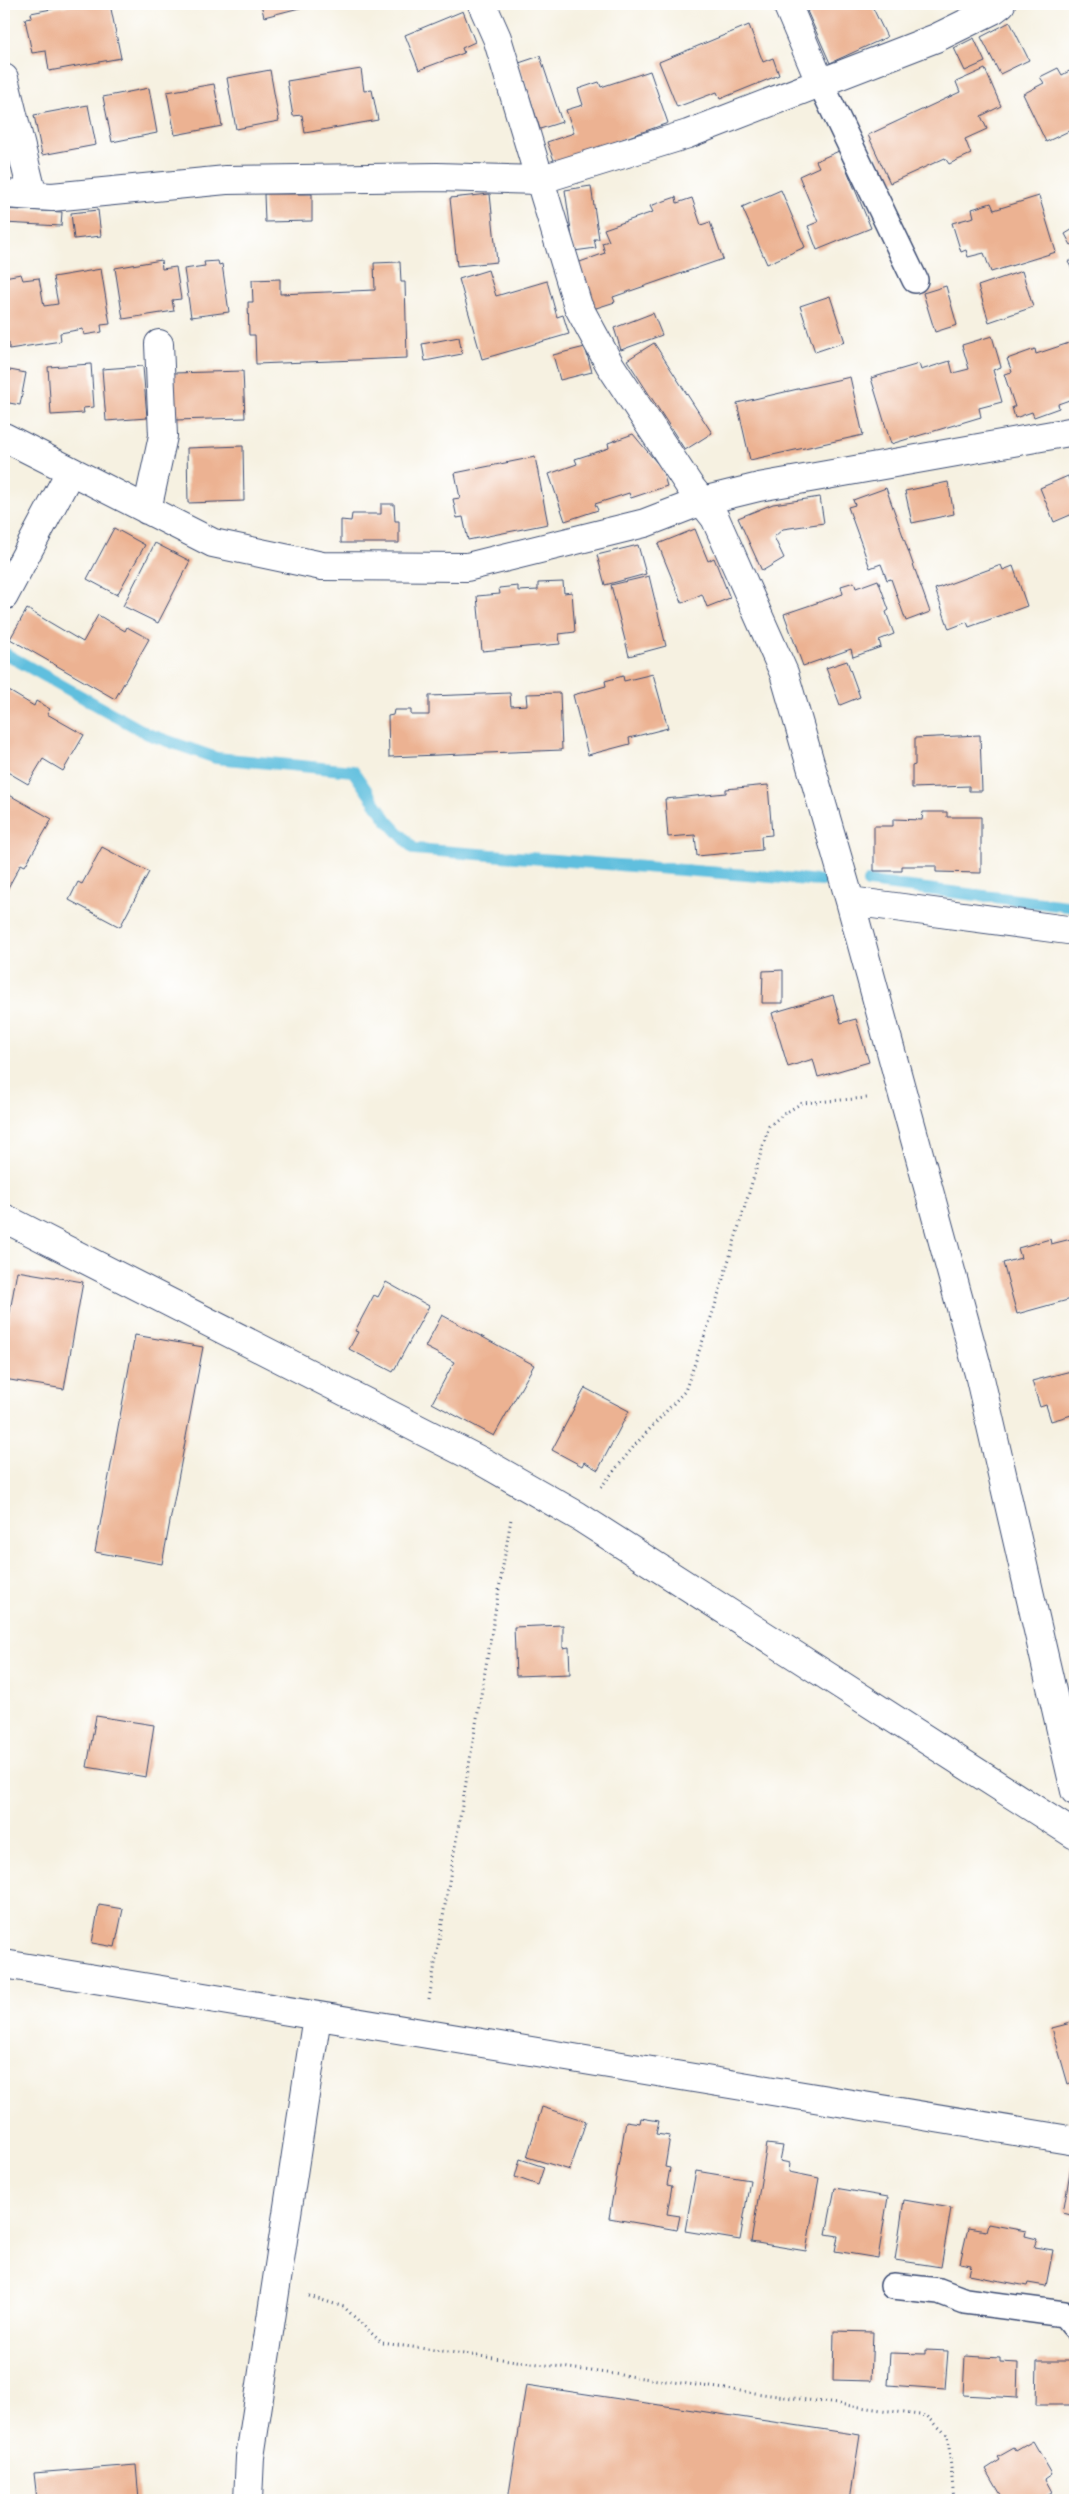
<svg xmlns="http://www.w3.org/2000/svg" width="1079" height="2504" viewBox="0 0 1079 2504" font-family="'Architects Daughter',sans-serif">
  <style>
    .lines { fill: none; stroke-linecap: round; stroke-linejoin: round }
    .stream { stroke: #60bfde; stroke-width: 12 }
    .building { fill: #ecb292 }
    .lane-casing { stroke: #3c4c72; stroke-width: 28 }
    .street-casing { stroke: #3c4c72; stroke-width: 30 }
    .path { stroke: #3c4c72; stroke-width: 3; stroke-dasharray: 1 4; stroke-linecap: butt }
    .lane { stroke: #fff; stroke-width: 25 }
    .street { stroke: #fff; stroke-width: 28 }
  </style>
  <rect width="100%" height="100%" fill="#fff"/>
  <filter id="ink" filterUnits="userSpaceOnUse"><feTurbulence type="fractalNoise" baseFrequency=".02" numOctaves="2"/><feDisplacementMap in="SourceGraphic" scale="10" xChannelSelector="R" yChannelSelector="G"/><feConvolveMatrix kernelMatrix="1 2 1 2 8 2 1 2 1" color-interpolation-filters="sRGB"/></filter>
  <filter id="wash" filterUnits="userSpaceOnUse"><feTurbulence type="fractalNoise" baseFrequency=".0096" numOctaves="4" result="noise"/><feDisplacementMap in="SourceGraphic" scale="20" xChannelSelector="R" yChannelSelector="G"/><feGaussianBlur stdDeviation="1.12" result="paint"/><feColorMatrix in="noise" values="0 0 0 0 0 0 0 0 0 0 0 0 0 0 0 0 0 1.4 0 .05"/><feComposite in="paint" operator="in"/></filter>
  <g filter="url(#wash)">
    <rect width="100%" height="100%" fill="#f6f1e1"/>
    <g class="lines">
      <!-- stream -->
      <path class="stream" d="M4,653l144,81 68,24 137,13 34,49 27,29 408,32
        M868,882l207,25"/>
    </g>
    <g id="blocks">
      <!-- building -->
      <path class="building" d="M77,4h33l11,54 -72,13 -3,-20 -14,2 -7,-34 7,-1 -1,-5z
        M261,4h54l-51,13z
        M822,4h49l16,33 -57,26 -23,-52z
        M463,11l12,31 -13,6 2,5 -45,17 -14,-35z
        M1010,22l19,38 -29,14 -19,-37z
        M749,25l14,37 10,-4 6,17 -59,24 -3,-7 -40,15 -18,-45z
        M974,38l11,24 -20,9 -11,-23z
        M540,56l22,66 -22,7 -21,-66z
        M1058,68l4,7 13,-7v65l-2,-4 -27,13 -23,-48 21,-11 -4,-6z
        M361,69l3,22 8,-1 6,30 -73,13 -3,-18 -9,1 -6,-35z
        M985,69l16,37 -20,10 6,13 -22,10 6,15 -22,10 -4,-6 -55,25 -22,-48 92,-43 -4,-10z
        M270,70l9,51 -43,8 -9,-51z
        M650,71l18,52 -113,40 -8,-21 27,-9 -8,-23 17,-5 -5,-16 21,-7 2,5z
        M214,84l8,42 -47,9 -8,-43z
        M149,88l8,45 -45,9 -9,-45z
        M88,105l8,40 -54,10 -8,-40z
        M839,151l32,77 -54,22 -9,-24 10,-4 -19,-46 20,-9 -3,-6z
        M591,186l8,53h-5l2,9 -22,3 -9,-61z
        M781,190l24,57 -38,17 -25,-57z
        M264,194h48v27l-47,1z
        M490,194l7,68 -40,4 -7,-68z
        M1039,196l17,56 -65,20 -7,-19 -16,4 -2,-7 -5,2 -9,-29 22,-6 -2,-8 19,-6 3,7z
        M676,197l1,6 15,-5 9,27 9,-3 13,37 -110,38 2,5 -22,7 -16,-46 28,-10 -3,-10 7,-2 -5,-12 49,-17 -3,-6z
        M4,209l58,3 -1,14 -57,-3z
        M98,210l3,26 -27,3 -3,-26z
        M1075,228v15l-4,2 -6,-11z
        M1075,258v16l-7,-12z
        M161,260l1,9 14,-2 5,32 -9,1 2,11 -51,8 -8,-51z
        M218,261l1,4 3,-1 7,48 -38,5 -7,-48 21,-3 -1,-4z
        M400,262l1,20h4l2,76 -151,6 -1,-29h-6l-1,-33h5l-1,-22 28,-1v15l95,-4 -1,-27z
        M101,269l9,55 -9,1 1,7 -18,3 -1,-6 -23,4 1,8 -52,8v-6l-5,1v-67l17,-3 2,6 16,-2 5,28 14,-2 -5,-27z
        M488,270l8,26 51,-15 10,36 6,-2 6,19 -87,25 -23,-80z
        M1022,271l11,36 -44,15 -11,-36z
        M946,286l11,39 -22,7 -12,-39z
        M830,296l15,46 -30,10 -15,-46z
        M653,313l9,22 -41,15 -7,-22z
        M992,336l9,31 -8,3 9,32 -23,6 2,9 -90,27 -20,-66 48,-14 2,6 29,-9 3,12 16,-4 -7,-24z
        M459,337l3,17 -37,7 -3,-17z
        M1075,341v57l-17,6 1,4 -25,9 -2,-5 -17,6 -3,-11h3l-11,-33 8,-2 -5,-13 28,-10 1,5z
        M654,343l58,90 -27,17 -58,-90z
        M585,347l7,25 -32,8 -7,-25z
        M91,364l3,43 -11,1 1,5 -33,2 -3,-48z
        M143,366l4,52 -41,3 -4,-52z
        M4,369l22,4 -6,32 -16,-3z
        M243,371l2,47 -70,2 -1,-47z
        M850,377l13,58 -113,25 -13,-57z
        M633,434l29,35 5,17 -36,12 -2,-5 -34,11 3,6 -33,11 -16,-47 28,-10 -2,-5 34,-11 -1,-5z
        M243,446l1,55 -56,2 -1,-55z
        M535,457l13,67 -80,16 -5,-23 -6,1 -4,-19 7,-1 -5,-25z
        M1068,476l7,19v18l-21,9 -14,-34z
        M948,482l6,32 -42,9 -7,-32z
        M886,488l44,124 -24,9 -15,-42 -4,1 -6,-16 -11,4 -22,-61 7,-2 -2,-5z
        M820,497l4,26 -41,6 -9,8 10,21 -22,13 -24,-53 35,-14z
        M381,504h13l1,17h4v22h-58v-23l10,1 1,-7h29z
        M114,528l31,17 -28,50 -30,-16z
        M695,529l13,32 6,-3 16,40 -23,9 -5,-13 -20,9 -24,-59z
        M155,543l35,18 -32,62 -35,-17z
        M638,545l8,29 -41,11 -8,-30z
        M1001,565l2,5 10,-4 14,40 -58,21 -2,-5 -18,7 -14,-40z
        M649,576l17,70 -37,10 -18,-71z
        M878,580l11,30 -3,2 8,22 -15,6 2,7 -28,10 -2,-8 -48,17 -19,-52 59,-20 -2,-8 13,-4 2,6z
        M563,582l1,11 8,-1 3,40 -16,2 1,10 -78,7 -5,-55 23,-2 -1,-6 19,-2v5l20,-1v-7z
        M27,609l56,33 15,-27 27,16 2,-4 22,12 -34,60 -105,-60z
        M847,661l13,36 -20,8 -14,-37z
        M653,674l15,54 -39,10 1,6 -42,11 -15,-60 33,-9 -1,-5 18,-5 1,5z
        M4,688l30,18 2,-5 14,8 -3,5 37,21 -21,36 -20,-12 -15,25 -24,-14z
        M510,693l1,13 16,-1 -1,-11 34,-1 2,57 -173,7 -1,-41 5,-1 1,-5h17v5h18v-19z
        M980,735l2,56h-13v-5l-57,2v-22l3,-1v-27z
        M768,785l4,50 -11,1 1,14 -65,6 -2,-21 -27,2 -3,-38 61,-6v-4z
        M4,792l48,27 -27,47 -4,-2 -17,31z
        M923,812h24v5h34v56l-45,-1v-6h-34v5h-28v-45h19v-7l29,1z
        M102,847l47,25 -29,55 -51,-27 9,-18 4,2z
        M783,970v33h-21l1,-32z
        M833,995l8,28 15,-4 13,43 -51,15 -5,-18 -25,8 -16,-54z
        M1075,1238v60l-58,16 -14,-51 18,-5 -3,-10 32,-9 1,5z
        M17,1271l66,11 -19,107 -60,-10v-33z
        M386,1282l43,24 -36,66 -44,-23 9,-17 -3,-1 19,-36 4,2z
        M442,1315l92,50 -40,71 -62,-33 22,-41 -29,-15z
        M135,1335l68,12 -41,217 -67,-12z
        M1075,1364v50l-24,7 -5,-16 -6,2 -8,-26 39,-10 -1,-5z
        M585,1388l44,23 -31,59 -14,-8 -2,4 -30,-16z
        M563,1625v23l6,-1 1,27 -54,2 -2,-49z
        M96,1716l58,9 -8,52 -59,-10z
        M99,1905l24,4 -8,38 -23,-4z
        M1075,2022v59l-7,3 -16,-56z
        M542,2107l44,14 -16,49 -43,-13z
        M641,2118l18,3 -3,13 14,2 -5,31 5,1 -3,17 5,1 -5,28 13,2 -3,14 -68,-12 17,-97 14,2z
        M767,2144l16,2 -3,15 10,2 -1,9 30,6 -13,73 -55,-9z
        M520,2159l24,8 -6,18 -23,-8z
        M1071,2166h4v50l-12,-3z
        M696,2171l54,9 -10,60 -55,-9z
        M835,2188l53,9 -10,61 -43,-7 3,-15 -12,-2z
        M904,2200l47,8 -10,59 -46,-7z
        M988,2224l38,7 -1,5 12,3 -3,8 19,3 -7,36 -18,-3 -1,3 -58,-11 2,-10 -11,-2 8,-35 18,3z
        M834,2331l39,1 -2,49 -38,-1z
        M925,2350l23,1 -3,38 -57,-4 2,-32 35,1z
        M965,2356l35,2v4l18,1 -1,35 -54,-3z
        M1037,2361h38v44h-39z
        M526,2385l334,50 -10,65h-342z
        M1033,2441l19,33 -7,5 7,13 -14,8h-34l-18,-31 14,-9 -2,-3 16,-9 2,3z
        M136,2465l3,35h-102l-3,-27z"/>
    </g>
  </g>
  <g filter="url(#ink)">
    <use href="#blocks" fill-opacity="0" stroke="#3c4c72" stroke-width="1"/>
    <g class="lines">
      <!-- lane casing -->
      <g class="lane-casing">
        <path id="lane" d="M820,82l95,198
          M893,2286l46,5 26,10 99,13 11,13"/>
      </g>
      <!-- street casing -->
      <g class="street-casing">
        <path id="street" d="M482,4l15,34 81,268 32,59 79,120 26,33 69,155 66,228 129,473 96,417
          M787,4l33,78
          M4,78l29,118
          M4,194l48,3 174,-17 211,-3 102,3 149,-46 248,-96 57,-28 8,-6
          M4,437l209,106 109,23 145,1 178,-44 57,-22 57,-14 316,-56
          M147,510l16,-74 -4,-92
          M4,596l66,-124
          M850,901l225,30
          M4,1218l481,245 93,53 497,319
          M4,1964l1071,177
          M248,2500l2,-43 67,-441"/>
      </g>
      <!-- path -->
      <path class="path" d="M601,1487l34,-42 50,-54 29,-82 55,-183 16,-13 17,-10 65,-5
        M429,1999l82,-480
        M309,2296l35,11 38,36 545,73 21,20 6,64"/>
      <!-- lane -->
      <use href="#lane" class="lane"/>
      <!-- street -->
      <use href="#street" class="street"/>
    </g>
  </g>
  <!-- margin -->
  <rect width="1079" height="2504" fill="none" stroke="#fff" stroke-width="20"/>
</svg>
